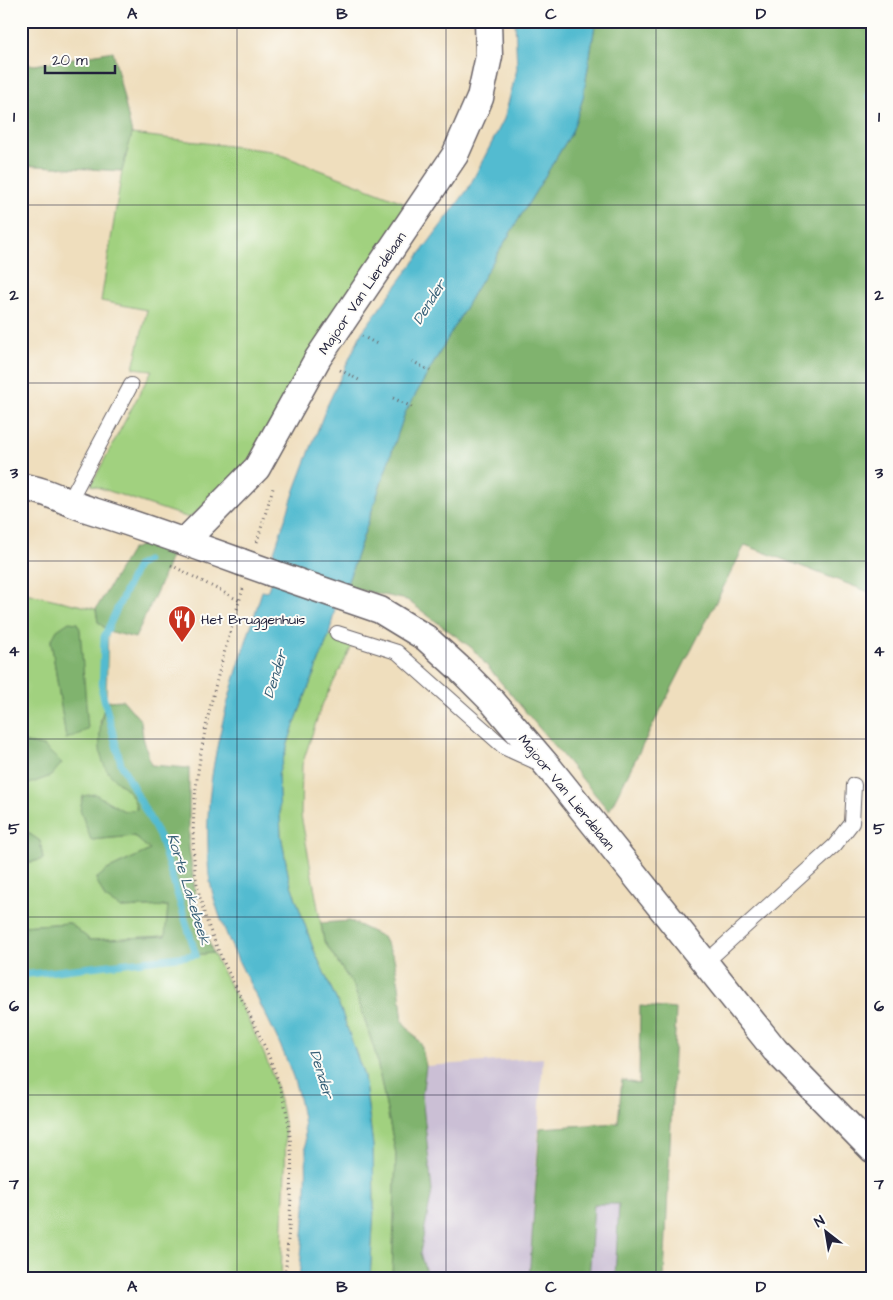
<svg xmlns="http://www.w3.org/2000/svg" width="893" height="1300" viewBox="0 0 893 1300" font-family="'Architects Daughter',sans-serif">
  <style>
    .industrial { fill: #cbbfd5 }
    .green { fill: #a1d17f; stroke: #627a5d; fill-rule: evenodd }
    .forest { fill: #80b36e; stroke: #516a54 }
    .water { fill: #53bbd0; stroke: #3a6e86 }
    .lines { fill: none; stroke-linecap: round; stroke-linejoin: round }
    .stream { stroke: #53bbd0; stroke-width: 7 }
    .lane-casing { stroke: #6a6468; stroke-width: 16 }
    .street-casing { stroke: #6a6468; stroke-width: 29 }
    .path { stroke: #6a6468; stroke-width: 3; stroke-dasharray: 1 4; stroke-linecap: butt }
    .lane { stroke: #fff; stroke-width: 14 }
    .street { stroke: #fff; stroke-width: 26 }
    .street-bridge-casing { stroke: #6a6468; stroke-width: 29; stroke-linecap: butt }
    .street-bridge { stroke: #fff; stroke-width: 26 }
    .grid { fill: none; stroke: #22223b; stroke-width: 1; stroke-opacity: 0.55 }
    .labels { text-anchor: middle; stroke-width: 4; stroke-linejoin: round; paint-order: stroke }
    .street-label { font-size: 14px; fill: #22223b; stroke: #fdfcf7 }
    .poi-label { font-size: 14px; fill: #22223b; stroke: #fdfcf7; text-anchor: start }
    .water-label { font-size: 15px; font-style: italic; fill: #365f77; stroke: #fdfcf7 }
    .neatline { fill: none; stroke: #22223b; stroke-width: 2 }
    .grid-label { font-size: 16px; text-anchor: middle; font-weight: bold; fill: #22223b }
  </style>
  <rect width="100%" height="100%" fill="#fdfcf7"/>
  <filter id="ink" filterUnits="userSpaceOnUse"><feTurbulence type="fractalNoise" baseFrequency=".02" numOctaves="2"/><feDisplacementMap in="SourceGraphic" scale="10" xChannelSelector="R" yChannelSelector="G"/><feConvolveMatrix kernelMatrix="1 2 1 2 8 2 1 2 1" color-interpolation-filters="sRGB"/></filter>
  <filter id="wash" filterUnits="userSpaceOnUse"><feTurbulence type="fractalNoise" baseFrequency=".0096" numOctaves="4" result="noise"/><feDisplacementMap in="SourceGraphic" scale="20" xChannelSelector="R" yChannelSelector="G"/><feGaussianBlur stdDeviation="1.12" result="paint"/><feColorMatrix in="noise" values="0 0 0 0 0 0 0 0 0 0 0 0 0 0 0 0 0 1.4 0 .05"/><feComposite in="paint" operator="in"/></filter>
  <g filter="url(#wash)">
    <rect width="100%" height="100%" fill="#efdebd"/>
    <!-- industrial -->
    <path class="industrial" d="M543,1058l-14,221h-101l-8,-26 12,-62 -10,-96 4,-29z
      M594,1204h25l-4,75h-26z"/>
    <!-- green -->
    <path class="green" d="M132,134l139,17 132,51 -1,16 -137,226 -51,53 -25,21 -98,-33 61,-115 -19,-2 14,-58 -46,-9 21,-130z
      M21,592l75,17 2,13 10,9 -2,70 -6,21 8,49 25,25 4,14 -13,1 -29,-17 -4,46 44,-4 15,14 -43,20 14,38 48,-2 -4,30 -75,4 -20,-17 -49,3v-61l22,-6 -3,-18 -19,-13v-41l10,-4 12,-37 -22,-4zM77,623c11,28 -5,86 -11,115l-15,-97z
      M329,635l23,11 -31,61 -19,58 -1,50 23,126 30,46 21,65 21,102 -4,125h-22l4,-71 -1,-62 -9,-70 -23,-66 -28,-62 -24,-69 -8,-44 -3,-60 16,-50z
      M213,953c24,48 54,95 67,148 8,30 5,64 4,94 -1,28 -2,56 -3,84h-260v-306z"/>
    <!-- forest -->
    <path class="forest" d="M594,21h278v570l-3,1 -124,-47 -136,266 -137,-163 -65,-48 -61,-13 59,-174 71,-124 96,-157 11,-34 12,-73z
      M113,51l19,83 -10,37 -101,-6v-102l14,2z
      M148,542c10,3 17,5 23,14l-9,24 -27,58 -27,-7 -10,-9 -2,-13 35,-59z
      M69,622l8,1 3,6 8,100 -9,5 -13,5 -15,-98 6,-11z
      M123,700l18,21 2,16 8,28 38,3v80l9,65 15,40 -192,20v-47l49,-3 20,17 75,-4 3,-30 -47,2 -16,-10 -9,-19 11,-9 43,-20 -16,-14 -43,4 -11,-30 3,-14 12,-2 29,17 13,-2c-5,-20 -15,-21 -28,-36 -15,-19 -9,-51 -3,-72z
      M21,742l22,4 19,17 -11,13 -30,11z
      M21,828l19,13 3,18 -22,6z
      M350,921l33,16 11,21 5,27 4,37 18,22 5,22 -4,29 10,96 -12,62 8,26h-36l4,-125 -21,-102 -21,-65 -30,-46 -3,-18z
      M640,1006l36,3 -12,270h-49l4,-75h-25l-5,75h-60l11,-151 78,-5 4,-43 17,4z"/>
    <!-- water -->
    <path class="water" d="M515,21h79l1,4 -12,73 -11,34 -96,157 -71,124 -59,174h-6l-11,48 -35,90 -16,50 3,60 8,44 24,69 28,62 23,66 9,70 1,62 -4,71h-71c6,-70 17,-146 -10,-213 -24,-62 -65,-118 -79,-184 -2,-10 -2,-23 -2,-34 -4,-89 28,-173 54,-257l5,1 12,-31 -7,-3 24,-71 30,-79 36,-76 106,-143 36,-70 13,-50z"/>
    <g class="lines">
      <!-- stream -->
      <path class="stream" d="M869,96l3,1
        M21,975l175,-20 -36,-117 -39,-74 -19,-73 2,-54 33,-71 9,-5"/>
    </g>
  </g>
  <g filter="url(#ink)">
    <g class="lines">
      <!-- lane casing -->
      <g class="lane-casing">
        <path id="lane" d="M69,502l62,-117
          M337,633l60,19 108,96 33,15
          M705,963l129,-117 18,-23 2,-38"/>
      </g>
      <!-- street casing -->
      <g class="street-casing">
        <path id="street" d="M21,487c24,2 46,16 69,23 51,16 101,34 151,52
          M185,541l72,-73 61,-110 137,-203 25,-57 9,-42 -1,-35
          M272,573l108,37 46,28 34,31 32,32 58,68 225,281 97,99"/>
      </g>
      <!-- path -->
      <path class="path" d="M362,336l15,8
        M412,361l18,10
        M340,370l19,10
        M393,398l19,9
        M257,542l16,-54
        M171,565l69,36
        M243,589c-25,83 -55,182 -49,270 5,84 62,150 86,228 20,63 9,127 5,192"/>
      <!-- lane -->
      <use href="#lane" class="lane"/>
      <!-- street -->
      <use href="#street" class="street"/>
      <!-- street-bridge casing -->
      <g class="street-bridge-casing">
        <path id="street-bridge" d="M241,562l31,11"/>
      </g>
      <!-- street-bridge -->
      <use href="#street-bridge" class="street-bridge"/>
    </g>
  </g>
  <!-- grid -->
  <path class="grid" d="M237,21v1258M446,21v1258M656,21v1258M21,205h851M21,383h851M21,561h851M21,739h851M21,917h851M21,1095h851"/>
  <!-- icons -->
  <defs>
    <g id="restaurant-pin" transform="scale(1.4375)"><path d="M0 17L-7.5 6A9.5 9.5 0 1 1 7.5 6Z" fill="#c8321e" stroke="#fdfcf7"/><path d="M-5-6h1v4h1v-4h1v4h1v-4h1v5L-1.5 .5V6h-2V.5L-5-1ZM5-6V6H3V1.5H1.5Q1.5-4 5-6Z" fill="#fff"/></g>
  </defs>
  <g fill-rule="evenodd">
    <use href="#restaurant-pin" x="182" y="619"/>
  </g>
  <g class="labels">
    <!-- street labels -->
    <g class="street-label">
      <text transform="translate(362 293) rotate(-56)" y="5">Majoor Van Lierdelaan</text>
      <text transform="translate(567 792) rotate(51)" y="5">Majoor Van Lierdelaan</text>
    </g>
    <!-- poi labels -->
    <g class="poi-label">
      <text x="201" y="624">Het Bruggenhuis</text>
    </g>
    <!-- water labels -->
    <g class="water-label">
      <text transform="translate(429 302) rotate(-58)" y="5">Dender</text>
      <text transform="translate(275 674) rotate(-73)" y="5">Dender</text>
      <text transform="translate(189 889) rotate(73)" y="5">Korte Lakebeek</text>
      <text transform="translate(322 1074) rotate(73)" y="5">Dender</text>
    </g>
  </g>
  <!-- margin -->
  <rect width="893" height="1300" fill="none" stroke="#fdfcf7" stroke-width="55"/>
  <!-- north arrow -->
  <g transform="translate(826 1232) rotate(329)" stroke="#fdfcf7" stroke-width="4" paint-order="stroke">
  <path d="M0-4L9 19L0 12L-9 19Z" fill="#22223b"/>
  <text y="-8" font-size="14" font-weight="bold" text-anchor="middle" fill="#22223b">N</text>
  </g>
  <!-- scale -->
  <path d="M45 65v8h70v-8" fill="none" stroke="#22223b" stroke-width="2.5"/>
  <text x="52" y="65" font-size="15" fill="#22223b" stroke="#fdfcf7" stroke-width="4" paint-order="stroke">20 m</text>
  <rect x="28" y="28" width="838" height="1244" class="neatline"/>
  <g class="grid-label">
    <text x="132" y="19">A</text>
    <text x="342" y="19">B</text>
    <text x="551" y="19">C</text>
    <text x="761" y="19">D</text>
    <text x="14" y="122">1</text>
    <text x="879" y="122">1</text>
    <text x="14" y="300">2</text>
    <text x="879" y="300">2</text>
    <text x="14" y="478">3</text>
    <text x="879" y="478">3</text>
    <text x="14" y="656">4</text>
    <text x="879" y="656">4</text>
    <text x="14" y="834">5</text>
    <text x="879" y="834">5</text>
    <text x="14" y="1011">6</text>
    <text x="879" y="1011">6</text>
    <text x="14" y="1189">7</text>
    <text x="879" y="1189">7</text>
    <text x="132" y="1292">A</text>
    <text x="342" y="1292">B</text>
    <text x="551" y="1292">C</text>
    <text x="761" y="1292">D</text>
  </g>
</svg>
